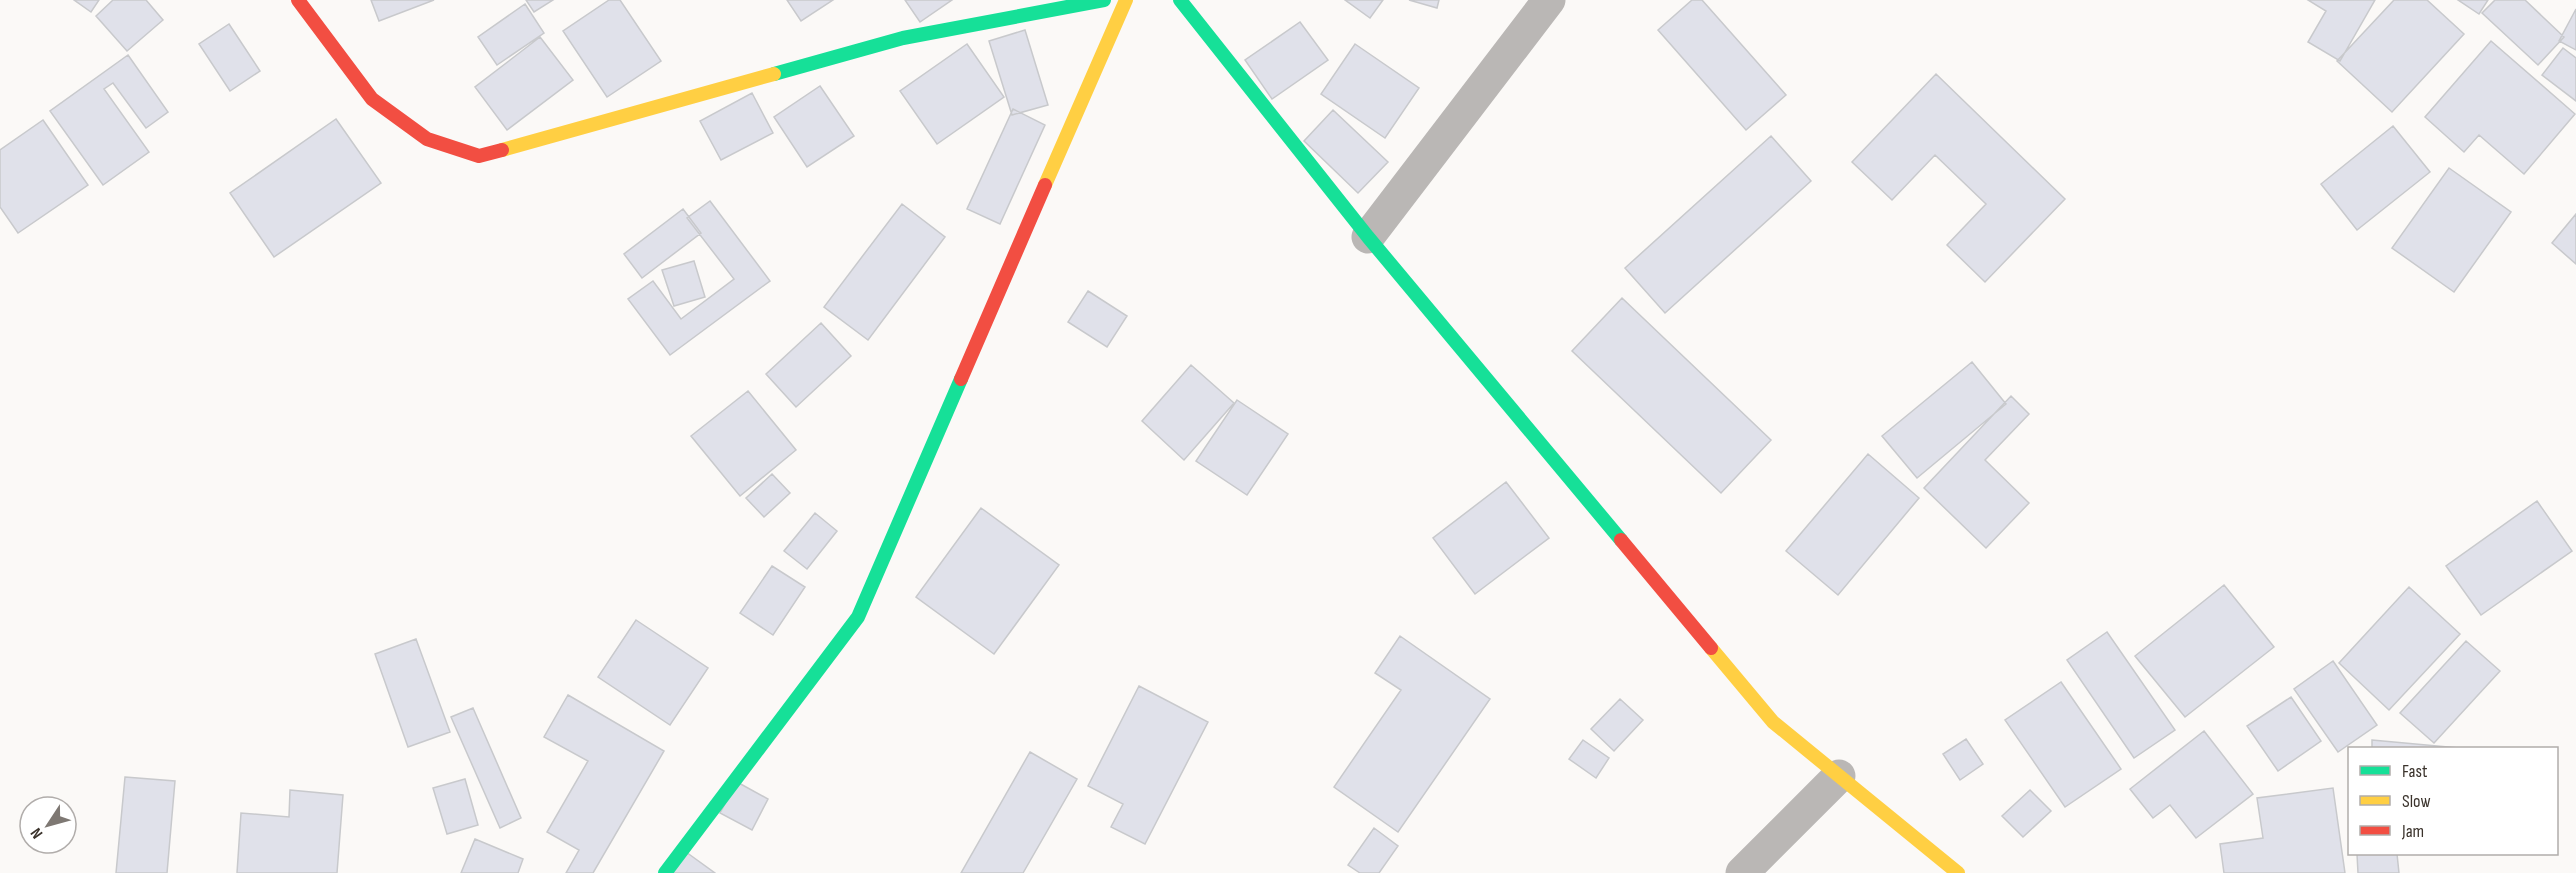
<svg xmlns="http://www.w3.org/2000/svg" width="2576" height="873" viewBox="0 0 2576 873" font-family="'Sofia Sans Condensed',sans-serif">
  <style>
    .building { fill: #e0e1ea; stroke: #c8c9cc; stroke-width: 1.5 }
    .lines { fill: none; stroke-linecap: round; stroke-linejoin: round }
    .street { stroke: #bab7b5; stroke-width: 33 }
    .fast { stroke: #16e098; stroke-width: 14 }
    .slow { stroke: #ffcf43; stroke-width: 14 }
    .jam { stroke: #f24e42; stroke-width: 14 }
  </style>
  <rect width="100%" height="100%" fill="#fbf9f7"/>
  <!-- building -->
  <path class="building" d="M74,0h25l-8,12z
    M113,0h33l17,20 -36,31 -31,-35z
    M371,0h63l-55,21z
    M526,0h27l-19,12z
    M609,0h11l41,61 -54,36 -44,-66z
    M787,0h46l-32,21z
    M905,0h47l-32,22z
    M1345,0h38l-13,18z
    M1409,0h30l-2,8z
    M1692,0h10l84,95 -40,35 -88,-100z
    M2308,0h67l-35,61 -32,-19 18,-31z
    M2394,0h33l37,34 -72,78 -55,-51z
    M2458,0h30l-9,14z
    M2495,0h30l39,37 -26,28 -56,-52z
    M525,4l19,29 -47,32 -19,-28z
    M2576,9v41l-17,-9z
    M1300,22l28,38 -56,39 -27,-39z
    M229,24l31,47 -30,20 -31,-47z
    M1025,30l23,75 -36,10 -23,-74z
    M540,37l33,43 -66,50 -32,-43z
    M2491,41l84,73 -51,60 -45,-39 -15,17 -39,-35z
    M967,44l37,53 -67,47 -37,-53z
    M1355,44l64,44 -34,50 -64,-44z
    M2563,48l13,10v43l-34,-26z
    M128,55l40,57 -22,16 -33,-45 -9,6 45,63 -46,33 -53,-74z
    M1936,74l129,125 -80,83 -38,-37 39,-41 -51,-49 -43,45 -40,-38z
    M820,86l34,50 -47,31 -33,-50z
    M752,93l21,40 -52,27 -21,-39z
    M1013,109l32,16 -45,99 -33,-15z
    M1333,110l55,52 -30,31 -54,-52z
    M336,119l45,64 -107,74 -44,-64z
    M43,120l45,65 -70,48 -18,-26v-57z
    M2393,126l37,46 -73,58 -36,-46z
    M1771,136l40,45 -146,132 -40,-45z
    M2449,168l62,44 -57,80 -62,-44z
    M710,201l60,80 -100,74 -42,-56 25,-18 28,38 53,-40 -47,-61z
    M902,204l43,33 -77,103 -44,-33z
    M683,209l18,24 -59,45 -18,-24z
    M2576,214v50l-24,-21z
    M694,261l11,36 -31,9 -12,-36z
    M1088,291l39,25 -20,31 -39,-25z
    M1622,298l149,142 -50,53 -149,-142z
    M821,323l30,33 -55,51 -30,-33z
    M1972,362l34,42 -89,74 -35,-42z
    M1191,365l43,38 -50,57 -42,-39z
    M748,391l48,59 -56,46 -49,-60z
    M2011,396l18,18 -44,46 44,43 -43,45 -62,-60z
    M1237,400l51,34 -41,61 -51,-34z
    M1868,454l51,44 -81,97 -52,-44z
    M772,474l18,19 -26,24 -18,-19z
    M1506,482l43,56 -74,56 -42,-56z
    M2537,501l35,50 -91,64 -35,-49z
    M981,508l78,57 -65,89 -78,-57z
    M815,513l22,18 -30,38 -23,-18z
    M772,566l33,21 -32,48 -33,-22z
    M2224,585l50,62 -89,70 -50,-61z
    M2409,587l51,47 -71,76 -50,-47z
    M636,620l72,48 -38,57 -72,-48z
    M2107,632l68,98 -41,28 -67,-98z
    M1400,636l90,63 -92,133 -64,-45 67,-97 -26,-17z
    M416,639l34,93 -42,15 -33,-93z
    M2466,641l34,30 -66,72 -34,-30z
    M2333,661l44,64 -39,27 -44,-63z
    M2061,682l60,87 -56,38 -60,-87z
    M1139,686l69,36 -63,122 -34,-17 12,-23 -35,-18z
    M568,695l96,56 -71,122h-27l13,-23 -32,-18 41,-71 -44,-24z
    M2291,697l30,44 -43,30 -31,-45z
    M1620,699l23,21 -29,31 -23,-22z
    M473,708l48,110 -21,10 -49,-111z
    M2204,731l49,63 -57,44 -26,-33 -17,13 -23,-29z
    M1966,739l17,25 -23,16 -17,-26z
    M1583,740l26,18 -13,20 -27,-19z
    M2372,740l87,8h-87z
    M1030,752l47,27 -54,94h-62z
    M125,777l50,4 -8,92h-51z
    M465,779l13,46 -31,9 -14,-46z
    M737,782l31,17 -16,31 -32,-17z
    M2333,788l12,85h-121l-4,-29 43,-6 -6,-40z
    M290,790l53,5 -6,78h-100l4,-60 48,4z
    M2030,790l21,21 -28,26 -21,-21z
    M1374,828l24,18 -19,27h-19l-12,-8z
    M475,839l48,20 -5,14h-57z
    M686,852l29,21h-44z
    M2357,854h40l2,19h-41z"/>
  <g class="lines">
    <!-- street -->
    <path class="street" d="M1368,237l181,-237
      M1742,873l97,-97"/>
    <!-- fast -->
    <path class="fast" d="M1180,0l188,237 253,303
      M774,74l129,-36 201,-38
      M665,873l193,-256 103,-238"/>
    <!-- slow -->
    <path class="slow" d="M502,150l272,-76
      M1045,185l81,-185
      M1711,648l62,74 185,151"/>
    <!-- jam -->
    <path class="jam" d="M298,0l74,99 55,40 52,17 23,-6
      M961,379l84,-194
      M1621,540l90,108"/>
  </g>
  <!-- legend -->
  <rect x="2348" y="747" width="210" height="108" fill="#ffffff" stroke="#b1adab" stroke-width="1.5"/>
  <rect x="2360" y="766" width="30" height="9" fill="#16e098" stroke="#b1adab" stroke-width="1.5"/>
  <text x="2402" y="777" font-size="18" fill="#3b332c">Fast</text>
  <rect x="2360" y="796" width="30" height="9" fill="#ffcf43" stroke="#b1adab" stroke-width="1.5"/>
  <text x="2402" y="807" font-size="18" fill="#3b332c">Slow</text>
  <rect x="2360" y="826" width="30" height="9" fill="#f24e42" stroke="#b1adab" stroke-width="1.5"/>
  <text x="2402" y="837" font-size="18" fill="#3b332c">Jam</text>
  <!-- north arrow -->
  <g transform="translate(48 825) rotate(234)"><circle r="28" fill="#ffffff" stroke="#b1adab" stroke-width="1.5"/>
  <path d="M0-4.5L10 22L0 15L-10 22Z" fill="#7e7873"/>
  <text y="-9" font-size="16" font-weight="bold" text-anchor="middle" fill="#3b332c">N</text>
  </g>
</svg>
